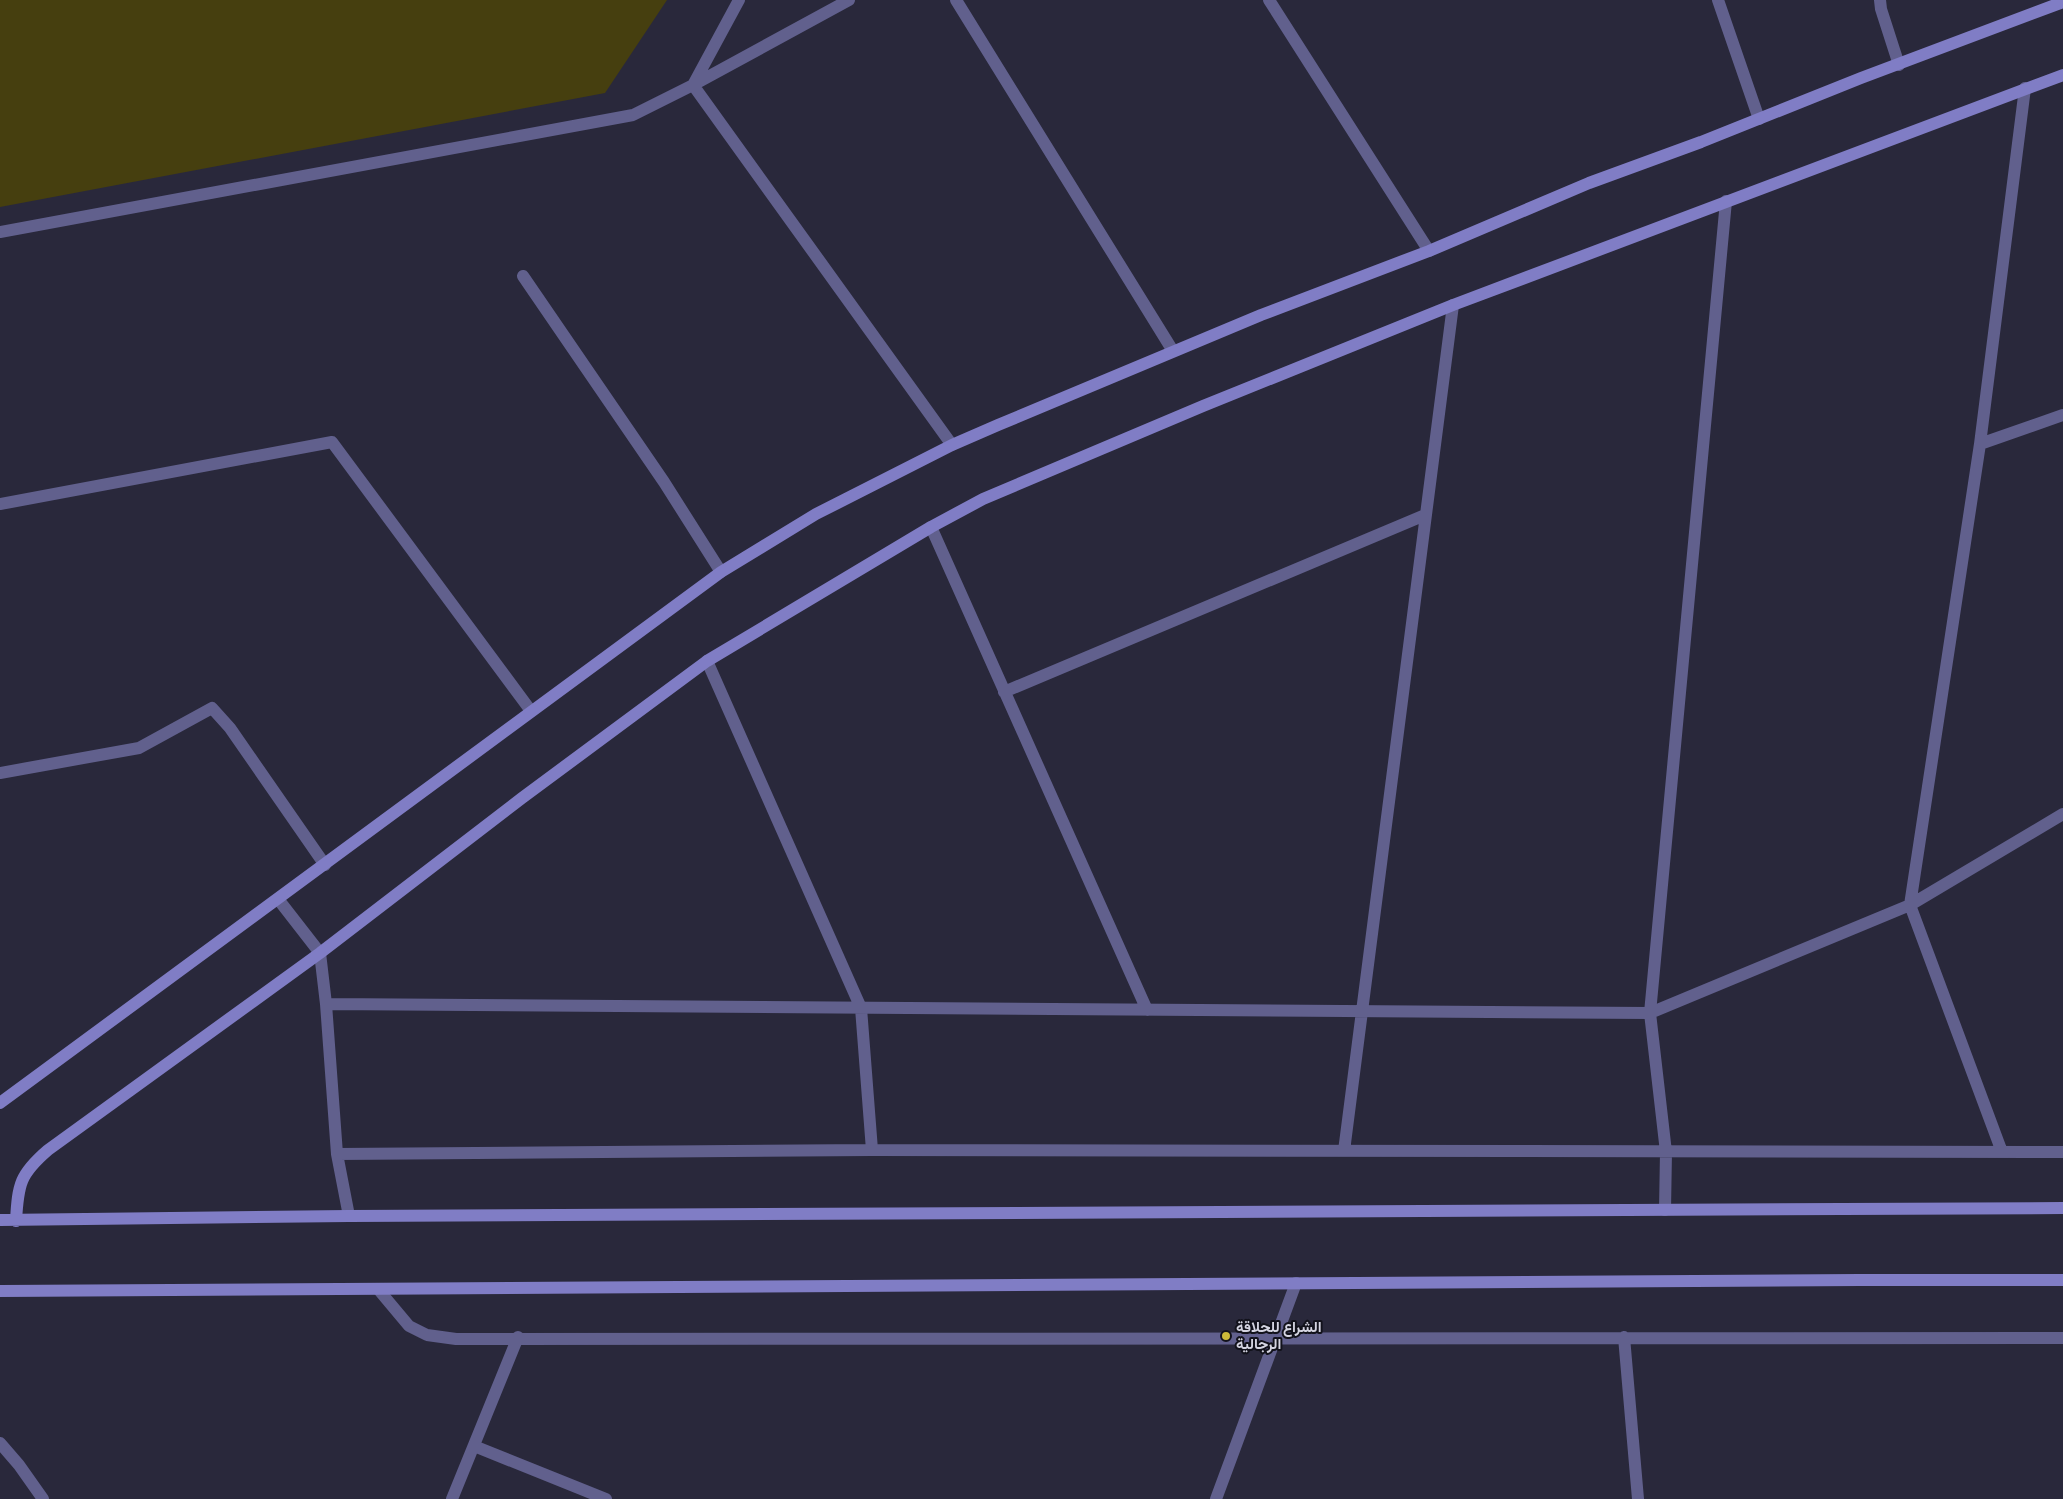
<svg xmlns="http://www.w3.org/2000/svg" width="2063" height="1499" viewBox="0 0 2063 1499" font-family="'Titillium Web',Vazirmatn,sans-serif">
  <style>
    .green { fill: #463f0f }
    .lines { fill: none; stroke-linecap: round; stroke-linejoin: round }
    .street { stroke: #61608d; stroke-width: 12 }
    .secondary { stroke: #807dc5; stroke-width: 12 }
    .poi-dot { fill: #ccb939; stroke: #12121b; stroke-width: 2 }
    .labels { text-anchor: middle; stroke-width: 4; stroke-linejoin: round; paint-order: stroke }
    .poi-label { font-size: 15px; font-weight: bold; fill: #d4d4e1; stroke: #12121b; text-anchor: start }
  </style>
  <rect width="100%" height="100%" fill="#29283b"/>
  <!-- green -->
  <path class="green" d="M0,0h667l-62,93 -605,114z"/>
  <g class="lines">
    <!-- street -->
    <path class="street" d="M956,0l217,351
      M1269,0l160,251
      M1718,0l41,119
      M1880,0l1,9 18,56
      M693,85l259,360
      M693,85l46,-85
      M0,232l633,-117 60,-30 156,-85
      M523,276l141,206 57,90
      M1980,444l83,-29
      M0,504l332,-62 199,269
      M931,527l216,483
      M707,661l154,347 11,142
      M1004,692l421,-177
      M0,773l139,-25 73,-40 18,20 95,137
      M278,899l42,54 6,51 11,150 12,62
      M326,1004l1324,9 260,-108 153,-91
      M1344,1151l109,-846
      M2002,1152l-92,-247 70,-461 45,-356
      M337,1154l535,-4 1191,2
      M1665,1210l1,-58 -16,-139 76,-812
      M378,1289l31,37 18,9 29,4 1607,-1
      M1624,1337l14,162
      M0,1443l19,22 24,34
      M474,1446l132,53
      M452,1499l66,-162
      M1216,1499l80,-216"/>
    <!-- secondary -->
    <path class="secondary" d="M0,1103l721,-531 95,-58 136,-69 46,-20 263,-110 168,-64 160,-68 112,-41 160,-64 202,-76
      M0,1220l349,-4 1714,-8
      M16,1221c2,-37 4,-47 32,-71l272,-197 202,-155 185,-137 224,-134 52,-28 220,-93 250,-101 610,-230
      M0,1291l1860,-11h203"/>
  </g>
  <!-- markers -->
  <circle class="poi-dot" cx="1226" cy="1336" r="5"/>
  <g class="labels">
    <!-- poi labels -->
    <g class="poi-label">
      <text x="1236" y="1332">الشراع للحلاقة<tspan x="1236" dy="17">الرجالية</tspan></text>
    </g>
  </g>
</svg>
